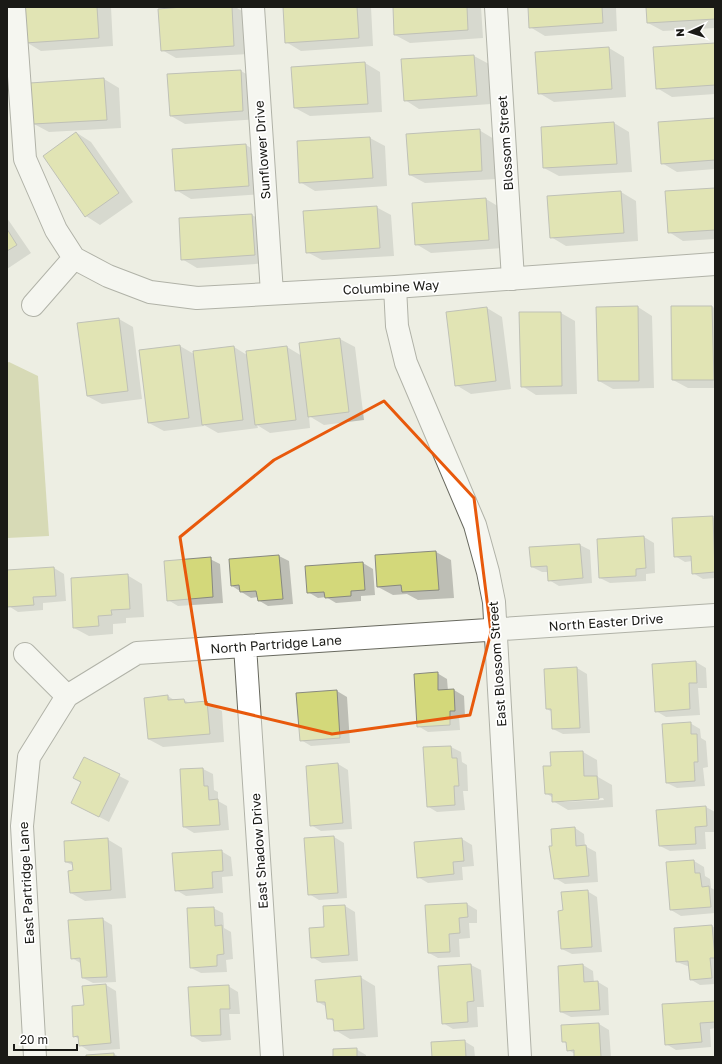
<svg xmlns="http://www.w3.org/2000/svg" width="722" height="1064" viewBox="0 0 722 1064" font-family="'Golos Text',sans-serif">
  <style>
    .green { fill: #bdc07f }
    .shadow { fill: #0003; fill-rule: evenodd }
    .building { fill: #d3d87a; stroke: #888980 }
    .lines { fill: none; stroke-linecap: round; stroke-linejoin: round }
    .minor-casing { stroke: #68695f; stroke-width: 24 }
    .minor { stroke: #fff; stroke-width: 22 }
    .marked { fill: none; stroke: #e8590c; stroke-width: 3; stroke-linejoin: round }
    .labels { text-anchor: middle; stroke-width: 3.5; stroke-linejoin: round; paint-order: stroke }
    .street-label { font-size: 13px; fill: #1a1a16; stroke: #fff }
  </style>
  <rect width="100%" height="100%" fill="#edeee3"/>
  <!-- green -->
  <path class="green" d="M9,362l29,14 11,160 -42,2v-175z"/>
  <!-- shadow -->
  <path class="shadow" d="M24,7h87l2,39 -72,5 -15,-9z
    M199,7h36l11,6 3,41 -73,4 -14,-8z
    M284,7h87l2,39 -72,5 -15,-9z
    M394,7h87l2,31 -73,5 -15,-8z
    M529,7h87l1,24 -72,5 -15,-9z
    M647,7h68v21l-52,3 -15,-8z
    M715,44v50l-43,3 -15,-9z
    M609,48l15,9 2,40 -72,5 -15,-9z
    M474,56l15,8 2,40 -72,5 -14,-9 -3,-40z
    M365,63l15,9 2,40 -72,4 -15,-8z
    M241,71l14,8 3,40 -73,5 -14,-8z
    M104,79l15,9 2,40 -72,4 -15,-8z
    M715,119v50l-38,3 -15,-9z
    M614,123l15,9 3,40 -73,4 -15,-8 -2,-40z
    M479,130l15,9 3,40 -72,4 -15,-8z
    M77,133l14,9 42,60 -33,23 -14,-9z
    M370,138l15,8 2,40 -72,5 -15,-9 -2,-40z
    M246,145l15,9 2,40 -72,5 -15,-9z
    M715,189v50l-32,2 -14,-9z
    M621,192l15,9 2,40 -72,5 -15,-9z
    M486,199l15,9 2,40 -72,5 -15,-9z
    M376,207l15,8 3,41 -72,4 -15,-8z
    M252,215l15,8 3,40 -73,5 -15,-9 -2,-40z
    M7,218l24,35 -24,16z
    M638,307l14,9 2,72 -41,1 -14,-8z
    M672,307h40l3,1v80h-27l-15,-8z
    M487,308l15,9 9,72 -40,5 -15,-9z
    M561,313l14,8 2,73 -41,1 -14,-9z
    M119,319l14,8 9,72 -40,5 -15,-8z
    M340,339l15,8 9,73 -40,5 -15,-9 1,12 -40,5 -13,-8 1,3 -40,5 -14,-8v1l-40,5 -15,-8 -9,-73 40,-4 14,8v-2l40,-5 13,8 40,-8 15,9 -2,-12z
    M712,517l3,2v59l-12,1 -10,-6 -1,-12 -7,1 -10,-6z
    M644,537l10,6 1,30 -9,1v7l-36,2 -10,-5z
    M580,545l10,5 2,33 -33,3 -10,-6 -1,-8h-6l-10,-5 -2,-19z
    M436,552l15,8 3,38 -36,2 -11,-6 -14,1 -15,-8 -2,-31z
    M279,556l10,5 4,43 -25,2 -10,-6v-3l-7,1 -19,-12 -2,-26z
    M210,559l10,5 3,39 -45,3 -10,-6z
    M363,563l10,6 2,26 -14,1v5l-25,2 -10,-6 -8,1 -10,-6z
    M54,568l10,6 2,27 -23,2v7l-25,2 -11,-7v-34z
    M127,575l15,9 2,33 -18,1v5l-13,1v10l-24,2 -15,-8z
    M696,662l10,6 1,20h-9l2,27 -34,2 -10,-6z
    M577,668l10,6 3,59 -27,1 -10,-5 -1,-17 -5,-3 -2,-39z
    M437,673l10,6 1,12 6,-1 10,6 1,20 -6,1 1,13 -32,2 -10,-6z
    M337,691l10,6 3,46 -39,3 -10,-6z
    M168,696l6,4h10l7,4 16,-2 15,9 2,31 -61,5 -15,-8z
    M690,723l10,6 1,9 5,3 2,26 -5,1 2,18 -28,2 -10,-5z
    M451,747l10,5 1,10 5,3 1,26h-5l2,19 -28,2 -10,-6z
    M583,752l14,8 1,17 14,8 1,22 -45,3 -15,-9v-3l-7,-5 6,-26zM603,798l1,2 -40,2 -2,-2z
    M84,758l45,23 -20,41 -27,-14z
    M338,764l10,6 4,59 -31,2 -10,-6 -4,-58z
    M203,769l10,5 1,16 4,2v9l9,5 2,24 -35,3 -10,-6z
    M706,807l9,5v20h-10l1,17 -36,2 -10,-5z
    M575,828l9,6 1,12 11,6 2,30 -33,2 -10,-6 -2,-31z
    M334,837l10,6 3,55 -28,2 -10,-6z
    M107,839l15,9 4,50 -41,3 -14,-8 3,-27 -8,-4z
    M462,839l10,6 2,21 -12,1 1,13 -35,3 -10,-6z
    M221,851l10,6 2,19 -11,1 1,16 -37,3 -10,-6z
    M694,861l10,6 1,9 5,3 1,9 4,2v23l-34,3 -10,-6z
    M587,891l10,6 5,55 -30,2 -10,-5 2,-38z
    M467,904l10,6v13h-8l1,15 -11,1 1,18 -22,1 -9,-5z
    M345,906l10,6 3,49 -36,2 -10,-6 13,-29 -1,-21z
    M213,908l10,5 1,15 7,4 2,27 -7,1 1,12 -26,1 -10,-5z
    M102,919l10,6 4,57 -23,1 -10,-5 -1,-14 -10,-6z
    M712,926l3,2v56l-15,1 -10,-6v-12l-13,-5z
    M471,965l10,5 3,37h-7l1,20 -25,2 -10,-6 -4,-56z
    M583,965l10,6 1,12 4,-1 10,6 1,27 -38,2 -10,-5z
    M360,977l15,9 3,51 -28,2 -15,-9v-8l-7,-4 -1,-11 -9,-5z
    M106,985l10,6 4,58 -31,2 -9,-6 -1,-6 -5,-3 11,-30 -2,-19z
    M228,986l10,6 2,22h-11l2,26 -29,2 -10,-6z
    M715,1002v26l-5,1 1,18 -35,3 -10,-6z
    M599,1024l10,6 2,27h-36v-3l-7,-4v-6l-5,-3 -1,-15z
    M464,1041l10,6 1,10h-42z
    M356,1049l10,6v2h-32z
    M114,1054l5,3h-32z"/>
  <!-- building -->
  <path class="building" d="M23,7h74l2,31 -74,5z
    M183,7h49l2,39 -73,5 -3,-42z
    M283,7h74l2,31 -74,5z
    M393,7h74l1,23 -74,5z
    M528,7h74l1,16 -74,5z
    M646,7h69v12l-68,4z
    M715,43v42l-59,4 -3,-42z
    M609,47l3,42 -74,5 -3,-42z
    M474,55l3,41 -73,5 -3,-42z
    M365,62l3,42 -74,4 -3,-41z
    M241,70l2,41 -73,5 -3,-42z
    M104,78l3,42 -74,4 -3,-41z
    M715,118v42l-54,4 -3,-42z
    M614,122l3,42 -74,4 -2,-41z
    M480,129l2,42 -73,4 -3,-41z
    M76,132l43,61 -34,24 -42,-61z
    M370,137l3,41 -74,5 -2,-42z
    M246,144l3,42 -74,5 -3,-42z
    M715,188v42l-47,3 -3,-42z
    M621,191l3,42 -74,5 -3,-42z
    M486,198l3,42 -74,5 -3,-42z
    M377,206l3,42 -74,5 -3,-42z
    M252,214l3,41 -74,5 -2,-42z
    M7,229l10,16 -10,6z
    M638,306l1,75h-41l-2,-74z
    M671,306h41l2,74h-42z
    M487,307l9,74 -41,5 -9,-74z
    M519,312h42l1,74 -41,1z
    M119,318l9,73 -41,5 -10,-73z
    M340,338l9,74 -41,5 -9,-74z
    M180,345l9,73 -41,5 -9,-73z
    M234,346l9,74 -41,5 -9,-74z
    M287,346l9,74 -41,5 -9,-74z
    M713,516l2,56 -23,2 -1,-18 -17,1 -2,-39z
    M644,536l2,32 -10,1v7l-37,2 -2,-39z
    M580,544l3,34 -35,3 -1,-15 -16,1 -2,-20z
    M436,551l3,39 -37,2 -1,-7 -24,2 -2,-32z
    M279,555l4,44 -25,2 -2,-10 -16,1 -1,-7 -8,1 -2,-27z
    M211,557l2,40 -46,4 -3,-40z
    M363,562l2,28 -14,1v5l-26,2 -1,-6 -17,1 -2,-27z
    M54,567l2,29 -23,1 1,8 -27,2v-37z
    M128,574l2,35 -19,1 1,5 -14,1 1,10 -26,2 -2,-50z
    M696,661l1,22h-8l1,26 -35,3 -3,-48z
    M577,667l3,61 -28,1 -1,-20h-5l-2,-40z
    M438,672v18l16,-1 1,22h-5v14l-33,2 -3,-53z
    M337,690l3,48 -40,3 -4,-48z
    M168,695v5l16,-1 1,4 22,-2 3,33 -62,5 -4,-41z
    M691,722v12h6l1,28h-4l1,19 -29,2 -4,-59z
    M451,746l1,12h5l2,28h-5l1,19 -28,2 -4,-60z
    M583,751l1,25h13l2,23 -47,3v-8h-7l-2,-28h8l-1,-14z
    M84,757l36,17 -21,43 -28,-14 10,-21 -8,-4z
    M338,763l5,60 -33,3 -4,-60z
    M203,768l1,18h4l1,14 9,-1 2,26 -37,2 -3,-58z
    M706,806l1,20 -12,1 1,17 -37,2 -3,-36z
    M575,827l1,19 10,-1 3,31 -35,3 -5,-33h3l-1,-17z
    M334,836l4,57 -30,2 -4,-57z
    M108,838l3,52 -41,3 -2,-22 5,-1 -1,-8h-7l-1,-21z
    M462,838l2,23 -11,1 1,12 -37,4 -3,-36z
    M222,850l1,21 -11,1 1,16 -38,3 -3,-38z
    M694,860l1,13h5l2,14 7,-1 2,21 -41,3 -4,-48z
    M588,890l4,57 -31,2 -3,-38 5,-1 -2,-18z
    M467,903l1,14 -9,1 1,15 -11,1 1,18 -22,1 -3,-48z
    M345,905l4,50 -38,3 -2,-30 15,-1 -1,-21z
    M214,907l1,19 7,-1 2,29 -7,1v11l-27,2 -3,-60z
    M103,918l4,59 -25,1 -2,-20 -9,1 -3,-39z
    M712,925l3,33h-5l2,20 -22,2 -2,-19 -12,1 -2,-34z
    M471,964l3,37 -7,1 1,20 -26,2 -4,-58z
    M583,964l1,18 14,-1 2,29 -40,2 -2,-46z
    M361,976l3,53 -30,2 -1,-12h-6l-2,-17h-8l-2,-22z
    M106,984l5,59 -32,3 -1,-10 -5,1 -1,-31 12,-1 -2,-19z
    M229,985l1,24h-10l1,26 -30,1 -3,-49z
    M715,1001v21l-15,1 2,19 -37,3 -3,-41z
    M599,1023l2,34h-27v-7l-7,1 -1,-9h-4l-1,-17z
    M465,1040l1,17h-34l-1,-15z
    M357,1048v9h-24v-8z
    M114,1053v4h-28v-2z"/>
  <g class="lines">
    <!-- minor casing -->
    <g class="minor-casing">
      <path id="minor" d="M14,7l11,152 31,71 18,28 34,18 42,16 47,6 198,-11 320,-23
        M253,7l19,286
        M496,7l17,272
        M395,287l2,39 9,37 69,162 13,47 6,30 26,455
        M33,305l41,-47
        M245,646l27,411
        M25,654l42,42
        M35,1057l-13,-231 7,-69 38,-61 70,-43 578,-38"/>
    </g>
    <!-- minor -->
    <use href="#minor" class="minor"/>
  </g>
  <!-- marked area -->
  <path d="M0 0H722V1064H0ZM384,401l90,97 17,134 -21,83 -138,19 -126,-30 -26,-167 94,-77z" fill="#edeee3" fill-opacity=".55" fill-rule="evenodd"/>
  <path class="marked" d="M384,401l90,97 17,134 -21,83 -138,19 -126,-30 -26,-167 94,-77z"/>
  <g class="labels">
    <!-- street labels -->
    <g class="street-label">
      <text transform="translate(505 143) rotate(-94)" y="5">Blossom Street</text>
      <text transform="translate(262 150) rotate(-94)" y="5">Sunflower Drive</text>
      <text transform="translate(391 287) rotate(-3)" y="5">Columbine Way</text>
      <text transform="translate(606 622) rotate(-4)" y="5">North Easter Drive</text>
      <text transform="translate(276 644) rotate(-4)" y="5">North Partridge Lane</text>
      <text transform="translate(497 664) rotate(-94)" y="5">East Blossom Street</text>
      <text transform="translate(259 851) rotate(-94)" y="5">East Shadow Drive</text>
      <text transform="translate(26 883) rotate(-93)" y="5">East Partridge Lane</text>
    </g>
  </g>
  <!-- border -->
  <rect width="722" height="1064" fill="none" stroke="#1a1a16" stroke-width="16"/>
  <!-- north arrow -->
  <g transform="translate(690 32) rotate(266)" stroke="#ffffff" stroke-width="3" paint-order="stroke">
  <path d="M0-3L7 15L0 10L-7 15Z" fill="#1a1a16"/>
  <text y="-6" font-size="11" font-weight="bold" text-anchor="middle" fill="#1a1a16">N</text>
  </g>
  <!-- scale -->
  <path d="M14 1044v6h63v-6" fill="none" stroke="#1a1a16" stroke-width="2"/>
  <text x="20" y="1044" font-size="12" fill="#1a1a16" stroke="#ffffff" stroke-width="3" paint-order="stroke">20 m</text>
</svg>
